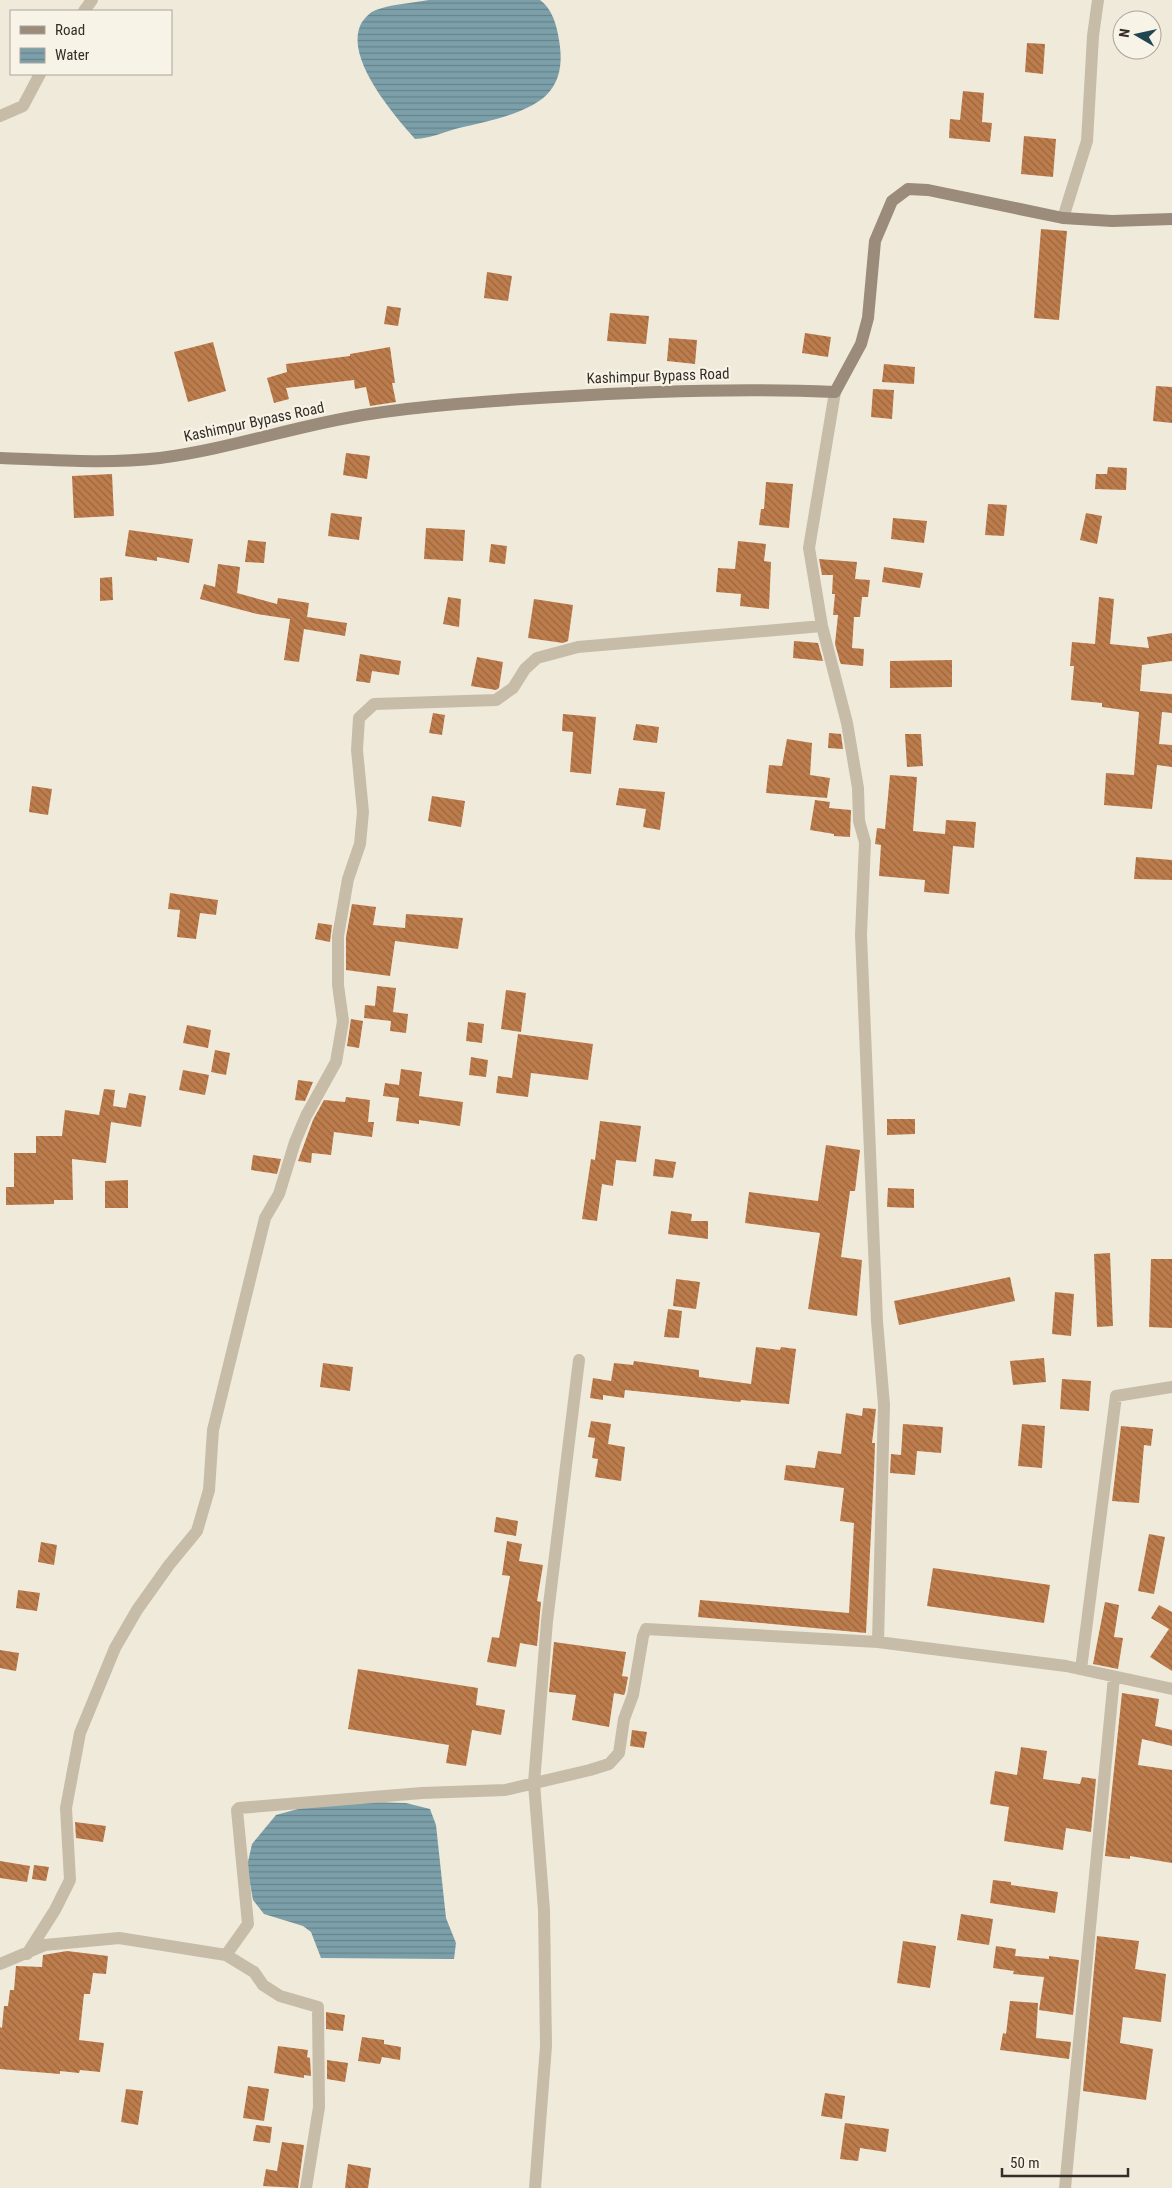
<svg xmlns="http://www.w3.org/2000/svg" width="1172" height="2188" viewBox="0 0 1172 2188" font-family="'Roboto Condensed',sans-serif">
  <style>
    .water { fill: url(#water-rules) }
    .building { fill: url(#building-back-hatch) }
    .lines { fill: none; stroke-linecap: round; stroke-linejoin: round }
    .minor { stroke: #c7bca8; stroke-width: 12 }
    .secondary { stroke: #9a8b7a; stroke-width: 12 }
    .labels { text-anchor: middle; stroke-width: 4.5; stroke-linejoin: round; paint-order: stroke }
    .street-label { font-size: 15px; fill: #342e28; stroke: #f8f3e7 }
  </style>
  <defs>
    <pattern id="water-rules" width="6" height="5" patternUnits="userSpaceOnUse" patternTransform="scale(1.25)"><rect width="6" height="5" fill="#7ca0aa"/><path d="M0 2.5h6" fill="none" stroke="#66838a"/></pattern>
    <pattern id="building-back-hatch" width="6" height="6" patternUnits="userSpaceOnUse" patternTransform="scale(1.25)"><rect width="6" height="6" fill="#bd7c4c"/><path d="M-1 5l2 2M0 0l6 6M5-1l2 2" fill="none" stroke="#9a663f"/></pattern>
  </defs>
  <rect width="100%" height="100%" fill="#f0eadb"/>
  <!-- water -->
  <path class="water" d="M429,0h111c12,8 17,26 19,40 3,17 3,36 -9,51 -17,22 -65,31 -91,37 -15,4 -28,10 -44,11 -21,-24 -73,-83 -53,-117 4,-5 8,-10 14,-12 16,-6 36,-7 53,-10z
    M368,1802l38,1 24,6 6,16 10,93 10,25 -2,16 -133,-1 -10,-26 -8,-6 -39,-12 -11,-14 -6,-34 5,-22 24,-29 29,-8z"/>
  <!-- building -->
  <path class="building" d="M1027,43l18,1 -2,30 -18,-2z
    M963,91l21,2 -2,29 10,1 -2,19 -41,-4 1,-19 10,1z
    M1024,136l32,3 -3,38 -32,-3z
    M1041,229l26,2 -8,89 -25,-2z
    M487,272l25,4 -4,25 -24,-3z
    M387,306l14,2 -3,18 -14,-2z
    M610,313l39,3 -3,28 -39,-3z
    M805,333l26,4 -3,20 -26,-4z
    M669,338l28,2 -2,24 -28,-3z
    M213,342l13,49 -38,11 -14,-50z
    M390,347l5,36h-3l4,19 -26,4 -4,-19 -11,2 -1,-9 -68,8 3,11 -15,4 -7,-25 20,-6 -1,-8 64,-8v-2z
    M884,364l31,3 -1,17 -32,-2z
    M1156,386l16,1v36l-19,-2z
    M873,389l21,1 -2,29 -21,-2z
    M346,453l24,3 -3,23 -24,-4z
    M1108,467l19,1 -1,22 -31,-1 1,-15h11z
    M112,474l2,42 -40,2 -2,-42z
    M766,482l27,2 -4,44 -30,-3 2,-16h3z
    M988,504l19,1 -3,31 -19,-1z
    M331,513l31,4 -3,23 -31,-4z
    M1086,513l16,3 -5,28 -17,-4z
    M893,518l34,3 -3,22 -33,-4z
    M426,528l39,2 -2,31 -39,-2z
    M129,530l64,9 -4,24 -32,-6v4l-32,-5z
    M248,540l18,2 -2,21 -19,-1z
    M738,541l28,3 -2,17 7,1 -2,47 -29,-3 1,-12 -25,-2 2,-24 17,1z
    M491,544l16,2 -2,18 -16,-2z
    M819,559l38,3 -2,17 15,1 -2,17h-6l-2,20h-6l-2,31 12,1 -1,17 -22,-2 -1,-2 -5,-18 3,-29h-5l2,-21h-3l1,-19h-11z
    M218,564l22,3 -3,26 40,11 1,-6 31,5 -2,14 40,6 -2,13 -41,-7 -5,33 -15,-2 6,-41 -33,-5 -57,-15 4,-15 11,3z
    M884,567l39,6 -3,15 -38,-6z
    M112,577l1,23 -13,1v-23z
    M448,597l13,2 -2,28 -16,-3z
    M1099,597l15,2 -4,45 39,4 -2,-11 25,-4v28l-30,4 -2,26 32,3v19l-10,-1 -3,32 13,1v22l-15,-2 -5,44 -48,-4 2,-32 28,2 5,-63 -37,-5v-4l-31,-3 3,-34h-4l2,-24 23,2z
    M534,599l39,6 -5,36 -5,2 -35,-5z
    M794,641l24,2 5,18 -30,-3z
    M360,654l41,7 -2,14 -27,-4 -2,12 -14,-2z
    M477,657l26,5 -4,26 -3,2 -25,-4z
    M952,660v27l-62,1v-27z
    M433,713l12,2 -3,20 -13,-2z
    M563,714l33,3 -5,57 -21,-2 3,-40 -11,-1z
    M636,724l23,3 -2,16 -24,-3z
    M829,733l12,1 2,15 -15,-1z
    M905,734h16l2,32 -16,1z
    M787,739l25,4 -2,32 20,3 -3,20 -61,-5 3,-28 13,1z
    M890,775l27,2 -4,54 32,3 1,-14 30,2 -2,26 -21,-2 -4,48 -25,-2 1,-12 -46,-4 2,-31 -6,-1 2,-16 8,1z
    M32,786l20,3 -4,26 -19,-3z
    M619,788l46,4 -5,38 -17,-3 3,-18 -30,-4z
    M432,796l33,5 -4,26 -33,-6z
    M815,800l15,2 -1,6 22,2 -1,27 -16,-1v-2l-24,-4z
    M1136,857l36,3v20l-38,-1z
    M170,893l48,7 -2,15 -16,-2 -4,26 -19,-2 3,-27 -12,-1z
    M352,904l24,3 -3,18 32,3 1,-14 57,4 -5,31 -63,-8 -5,35 -44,-6v-33z
    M318,923l14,2 -2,17 -15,-3z
    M377,986l19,2 -3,24 15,2 -2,19 -16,-2 1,-10 -27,-3 1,-13 10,1z
    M506,990l20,3 -5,39 -20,-3z
    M351,1019l12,2 -4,27 -12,-2z
    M468,1022l16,2 -2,19 -16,-2z
    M187,1025l24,5 -3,18 -25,-5z
    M518,1034l75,10 -5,36 -57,-7 -3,24 -32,-4 2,-17 14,2z
    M215,1050l15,3 -4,22 -15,-3z
    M471,1057l17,3 -2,17 -17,-2z
    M401,1069l21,3 -3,24 44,6 -3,24 -41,-6v4l-23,-3 3,-23 -16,-2 2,-13 14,2z
    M183,1070l26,5 -4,20 -26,-5z
    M298,1080l15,2 -8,19 -10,-1z
    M104,1089l11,1 -2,16 13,2 3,-15 17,3 -5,31 -30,-5 -5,41 -34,-4 1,41h-19v4l-48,1v-18h8v-34h22v-17h26l3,-26 34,5z
    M346,1097l24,3 -2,22h6l-2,15 -38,-5 -3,23 -19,-2 -1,10 -13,-2 15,-41 11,-20 21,2z
    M887,1119h28v15l-28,1z
    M600,1121l41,5 -5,36 -20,-2 -3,26 -11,-2 -5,37 -15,-2 9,-60 4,1z
    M826,1145l34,5 -5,41h-5l-9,66 21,3 -5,56 -49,-7 12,-76 -75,-10 4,-31 69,9z
    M253,1155l28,4 -4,15 -26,-4z
    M655,1159l21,3 -3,16 -20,-2z
    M128,1180v28h-23v-27z
    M888,1188l26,1v19l-27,-1z
    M671,1211l21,3 -1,7h17v18l-40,-5z
    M1110,1253l3,73 -16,1 -3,-73z
    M1151,1259h21v69l-23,-1z
    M1010,1277l5,24 -116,24 -5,-24z
    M676,1279l24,3 -4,27 -23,-3z
    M1055,1292l19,2 -3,42 -19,-2z
    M668,1309l14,2 -3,27 -15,-1z
    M756,1347l24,3 1,-3 15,2 -7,55 -48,-4 -1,2 -115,-12 -1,8 -21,-3v5l-13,-2 3,-20 18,3 3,-18 19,2 1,-4 65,9v7l52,7z
    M1044,1358l2,24 -33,3 -3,-24z
    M323,1363l30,4 -3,24 -30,-4z
    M1062,1379l29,2 -2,30 -29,-2z
    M863,1408l13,1 -4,34h3l-1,29 -8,161 -168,-16 2,-17 149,13 5,-90 -14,-2 4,-33 -60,-8 2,-15 29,3 3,-17 23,3 5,-41 16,3z
    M591,1421l20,3 -3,20 17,3 -4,34 -26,-4 3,-18 -6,-1 3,-20 -7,-1z
    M903,1424l40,3 -2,26 -24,-2 -2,24 -25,-2 1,-19 10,1z
    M1022,1424l23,2 -3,42 -24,-2z
    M1121,1426l32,3 -2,17 -7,-1 -5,58 -27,-2z
    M496,1517l22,4 -2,15 -22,-4z
    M1149,1534l16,3 -11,57 -16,-3z
    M507,1541l15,3 -3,17 24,4 -6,36 4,1 -4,44 -17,-3 -4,24 -29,-5 5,-25 7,1 11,-62 -8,-1z
    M41,1542l16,3 -3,20 -16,-3z
    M933,1568l117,17 -6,38 -117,-17z
    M18,1590l22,3 -3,18 -21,-3z
    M1105,1602l14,3 -5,32 9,1 -5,31 -25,-5z
    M1159,1605l13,7v59l-22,-14 19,-28 -18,-11z
    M554,1642l72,10 -4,24 6,1 -3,16 -1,2 -10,-2 -5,34 -37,-7 4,-25 -27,-3z
    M0,1650l19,3 -3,18 -16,-3z
    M358,1669l120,19 -2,17 29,5 -4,25 -29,-5 -6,36 -20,-3 3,-18 -101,-16z
    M1122,1693l37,6 -4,27 17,4v16l-30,-7 -4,26 34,5v93l-42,-7v3l-25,-3z
    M632,1730l15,2 -3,16 -14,-2z
    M1021,1747l26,4 -4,28 37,5 2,-7 14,2 -5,53 -25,-4 -3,22 -59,-9 5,-34 -19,-3 5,-33 22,4z
    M75,1822l31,4 -3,16 -27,-4z
    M0,1861l30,5 -3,16 -27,-4z
    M34,1865l15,2 -3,14 -14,-2z
    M993,1880l18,2v3l47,7 -3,21 -65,-10z
    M961,1914l32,5 -4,26 -32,-5z
    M1097,1936l42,5 -4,28 31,5 -5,48 -38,-5 -3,26 33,6 -7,51 -63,-9z
    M903,1941l33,5 -6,42 -33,-5z
    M996,1946l20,3 -1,7 34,3v-3l30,4 -6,55 -34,-5 5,-33 -31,-3 1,-3 -21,-3z
    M67,1951l41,5 -2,18 -13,-1 -3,21h-6l-5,46 25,3 -4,29 -20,-2 -1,3 -19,-2v3l-60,-5v-42l2,1 2,-22h4l2,-16h4l2,-24 26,1 1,-12z
    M1010,2001l28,2 -2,35 35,4 -2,17 -69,-9 3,-17 3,1z
    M326,2012l19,3 -2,16 -17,-2z
    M362,2037l22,3v4l17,3 -1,13 -18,-3 -2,7 -22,-3z
    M278,2046l30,4 -1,7 3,1 1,18 -7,-1v3l-30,-5z
    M327,2060l21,3 -3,19 -18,-3z
    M248,2086l21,3 -5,32 -21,-3z
    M126,2089l17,2 -5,34 -17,-3z
    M825,2093l20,3 -3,23 -21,-3z
    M845,2123l44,6 -3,23 -26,-4 -2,13 -18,-2z
    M256,2125l16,2 -2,16 -17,-2z
    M282,2142l22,3 -6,43 -35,-2 3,-17 11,2z
    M348,2164l23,4 -3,20h-23z"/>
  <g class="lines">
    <!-- minor -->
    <path class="minor" d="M84,11l8,-11
      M0,116l23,-10 17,-32
      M1063,218l24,-77 6,-105 5,-36
      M835,392l-26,156 13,78 25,97 11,65 1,33 6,21 -4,93 16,386 7,84 -6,237
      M1081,1669l35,-273 56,-9
      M27,1954l28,-44 15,-30 -4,-72 14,-75 35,-85 22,-38 32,-45 28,-34 12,-41 4,-60 52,-212 14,-24 16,-52 11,-26 30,-54 7,-41 -5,-36v-49l10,-57 12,-35 3,-32 -6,-62 2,-32 15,-14 122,-4 17,-12 12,-19 12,-11 41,-11 244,-21
      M226,1955l28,17 9,13 17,11 38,11 1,100 -13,81
      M0,1964l45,-19 74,-7 107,17 22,-31 -11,-114 2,-2 183,-15 83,-3 85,-20 19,-6 10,-11 5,-34 9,-24 10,-59 3,-7 232,13 188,24 106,23
      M535,2188l11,-142 -2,-136 -10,-127 13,-162 32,-261
      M1065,2188l49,-511"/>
    <!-- secondary -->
    <path class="secondary" d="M0,458c53,2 107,6 160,0 69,-9 135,-32 203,-43 64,-10 128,-14 193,-18 93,-6 186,-9 279,-5l26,-48 7,-26 7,-77 17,-40 16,-12 20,1 135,28 49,3 60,-2"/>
  </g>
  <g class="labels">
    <!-- street labels -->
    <g class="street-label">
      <text transform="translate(658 376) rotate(-2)" y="5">Kashimpur Bypass Road</text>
      <text transform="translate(254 422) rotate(-12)" y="5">Kashimpur Bypass Road</text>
    </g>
  </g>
  <!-- legend -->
  <rect x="10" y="10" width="162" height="65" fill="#f8f3e7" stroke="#aaa49b"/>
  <rect x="20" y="26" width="25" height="8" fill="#9a8b7a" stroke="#aaa49b"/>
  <text x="55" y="35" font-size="15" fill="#342e28">Road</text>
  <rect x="20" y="48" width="25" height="15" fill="url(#water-rules)" stroke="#aaa49b"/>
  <text x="55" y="60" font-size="15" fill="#342e28">Water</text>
  <!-- north arrow -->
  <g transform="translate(1137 35) rotate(279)"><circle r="24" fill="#f8f3e7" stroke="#aaa49b"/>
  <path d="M0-4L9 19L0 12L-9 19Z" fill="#204652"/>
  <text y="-8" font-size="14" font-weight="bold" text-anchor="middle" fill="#342e28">N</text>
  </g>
  <!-- scale -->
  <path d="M1002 2168v8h126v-8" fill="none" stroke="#342e28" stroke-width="2.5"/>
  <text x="1010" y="2168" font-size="15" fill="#342e28" stroke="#f8f3e7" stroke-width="4" paint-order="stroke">50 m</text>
</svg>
